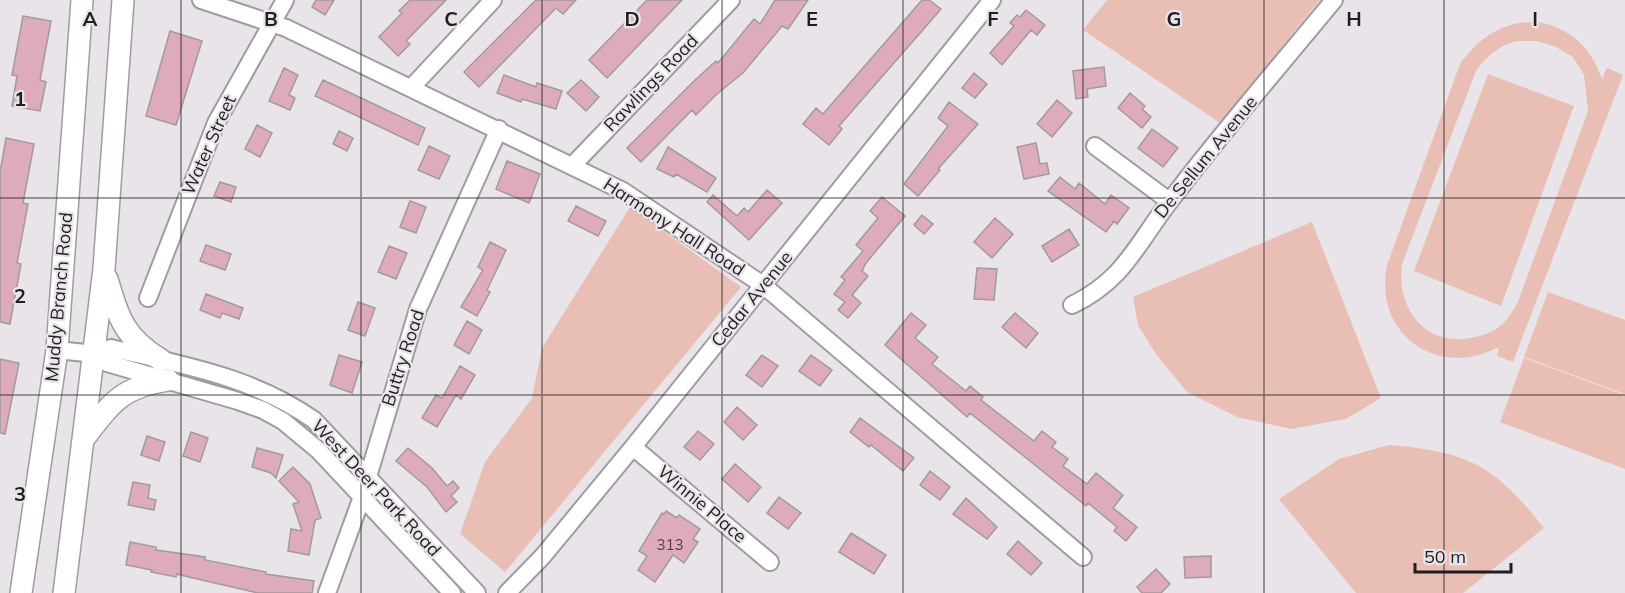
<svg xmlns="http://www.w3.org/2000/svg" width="1625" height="593" viewBox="0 0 1625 593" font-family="Mulish,sans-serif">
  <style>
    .green { fill: #e9bfb5; fill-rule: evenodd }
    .building { fill: #ddabba; stroke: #a29a9c; stroke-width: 1.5 }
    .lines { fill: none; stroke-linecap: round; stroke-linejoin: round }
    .minor-casing { stroke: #a09ba0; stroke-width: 20 }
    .major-casing { stroke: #a09ba0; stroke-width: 24 }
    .minor { stroke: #fff; stroke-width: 16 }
    .major { stroke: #fff; stroke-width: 21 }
    .grid { fill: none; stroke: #201e20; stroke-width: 1.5; stroke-opacity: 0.55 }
    .labels { text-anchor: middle; stroke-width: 4.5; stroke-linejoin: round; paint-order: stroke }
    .number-label { font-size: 15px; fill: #4f4146 }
    .street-label { font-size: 18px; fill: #201e20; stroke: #e9e4ea }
    .grid-label { font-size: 20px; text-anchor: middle; font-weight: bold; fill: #201e20; stroke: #e9e4ea; stroke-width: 4.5; stroke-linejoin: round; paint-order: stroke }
  </style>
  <rect width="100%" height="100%" fill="#e9e4ea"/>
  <!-- green -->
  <path class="green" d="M1107,0h213l-100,123 -137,-93z
    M1538,22c32,6 53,25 64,57l5,-11 16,7 -110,287 -16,-6 2,-9c-62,33 -126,-13 -112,-82l73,-201c20,-27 42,-43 78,-42zM1517,41h20l19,6 17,10 11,18 4,36 -69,188c-5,10 -10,20 -19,27 -7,6 -16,9 -25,11 -49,12 -79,-27 -73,-73l74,-193c12,-16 22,-25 41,-30z
    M1488,74l86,32 -73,200 -87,-35z
    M630,207l111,80 -236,285 -45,-38 25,-72 47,-64 10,-50z
    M1312,222l69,176 -35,21 -55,10 -54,-12 -50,-25 -31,-38 -18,-29 -5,-28z
    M1548,292l77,28v74l-101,-37z
    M1524,358l101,37v74l-125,-47z
    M1389,445c80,7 105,20 155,83l-81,65h-107l-77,-94 60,-40z"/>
  <!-- building -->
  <path class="building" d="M316,0h18l-9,15 -13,-8z
    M410,0h36l-40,41 4,3 -12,12 -19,-19 23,-24 -3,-2z
    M536,0h40l-13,14 -7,-6 -77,79 -15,-15z
    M647,0h35l-75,78 -18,-18z
    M775,0h33l-20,29 -6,-3 -39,47 -25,20 -22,22 -4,-5 -51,52 -14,-14 67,-67 22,-20 2,2 36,-44 6,5z
    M922,0h7l12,9 -102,117 3,3 -13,16 -26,-21 13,-16 7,6z
    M1026,10l19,15 -8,10 -6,-5 -29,35 -12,-12 24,-27 -4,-3 7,-8 3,2z
    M23,16l28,5 -11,59 6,2 -6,29 -28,-5 5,-30 -5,-1z
    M170,31l32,10 -26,84 -30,-9z
    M1104,67l2,19 -19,3 1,8 -12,2 -3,-28z
    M284,68l14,7 -9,20 6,3 -5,12 -21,-9z
    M974,73l13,11 -12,14 -13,-10z
    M504,75l32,12 1,-4 25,8 -6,18 -34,-10 -1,3 -24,-9z
    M323,80l102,48 -7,17 -103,-49z
    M581,80l18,17 -13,14 -19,-18z
    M1130,93l15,13 -3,3 9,8 -9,11 -24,-20z
    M1057,100l15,13 -20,24 -15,-13z
    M949,102l29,22 -40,45 2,1 -22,26 -14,-12 44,-58 -10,-8z
    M257,125l15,8 -12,24 -15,-8z
    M1152,129l26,19 -15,19 -25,-19z
    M339,131l14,7 -6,13 -14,-7z
    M6,138l28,6 -11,59 5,1 -11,59 4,1 -11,60 -10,-2v-150z
    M1036,143l4,21 7,-1 2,11 -25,5 -7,-32z
    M429,146l21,10 -11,23 -21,-9z
    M668,147l48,31 -9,14 -31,-18 -2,3 -17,-8z
    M507,161l33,13 -11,29 -33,-14z
    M1060,177l15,12 4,-6 26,21 6,-9 18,13 -12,16 -3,-3 -8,11 -58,-41z
    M220,182l16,5 -5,15 -17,-6z
    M767,190l15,13 -33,37 -42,-38 6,-7 24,21 7,-8 4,4z
    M882,197l23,19 -39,47 -4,8 6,5 -16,19 9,8 -13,15 -10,-8 7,-8 -11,-8 11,-14 -4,-3 22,-26 -7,-6 22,-27 -8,-7z
    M410,201l16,6 -10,26 -16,-6z
    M576,206l30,15 -8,15 -30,-15z
    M922,215l11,9 -9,10 -10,-9z
    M995,218l18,16 -21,24 -18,-16z
    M1069,229l10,16 -27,17 -10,-16z
    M490,242l16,8 -19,40 3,2 -13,24 -16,-9 22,-37 -5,-3z
    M206,245l25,9 -6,16 -25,-9z
    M389,246l18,7 -11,26 -18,-7z
    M977,268l20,1 -3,31 -20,-1z
    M206,294l37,14 -4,11 -17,-6 -2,5 -20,-8z
    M358,302l17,6 -10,28 -17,-6z
    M911,313l15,12 -11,13 23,19 -6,7 34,27 4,-5 13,11 -2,3 53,41 8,-10 14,11 -4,5 16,12 -5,7 24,18 9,-11 27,22 -10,13 24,19 -11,14 -12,-10 3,-4 -29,-24 -2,3 -116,-93 -3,4 -82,-72z
    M1015,313l23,20 -12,15 -24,-21z
    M467,321l15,9 -13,24 -15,-9z
    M339,355l23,7 -10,31 -22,-8z
    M762,355l16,11 -16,21 -16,-12z
    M811,355l21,15 -12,16 -21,-15z
    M0,359l19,4 -14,71 -5,-1z
    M460,366l15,9 -14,24 -5,-4 -19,32 -15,-9 14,-23 6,3z
    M737,407l20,18 -14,15 -19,-18z
    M860,418l54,40 -11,13 -32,-26 -2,2 -19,-15z
    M698,431l16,13 -14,16 -16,-13z
    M191,432l17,6 -8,24 -17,-6z
    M147,436l18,6 -6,19 -18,-6z
    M257,448l26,7 -7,23 -5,-5 -19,-6z
    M408,448l24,20 15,18 6,-5 6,7 -8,8 6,6 -11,10 -19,-25 -31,-26z
    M735,464l26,23 -13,15 -26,-23z
    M293,467l17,17 11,34 -6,2 -6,35 -21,-4 3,-22 11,2 -9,-27 6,-2 -20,-21z
    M930,471l20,16 -10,13 -20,-15z
    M133,482l17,3 -2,13 8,2 -2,10 -26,-5z
    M779,497l22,16 -13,16 -21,-16z
    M966,498l31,29 -10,12 -34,-25z
    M666,511l11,7 2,-3 21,14 -7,10 5,3 -14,21 -11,-8 -18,27 -17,-12 9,-14 -8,-5 23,-38 2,1z
    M851,533l35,22 -12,19 -35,-22z
    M1018,541l24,22 -11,12 -24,-21z
    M130,542l26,5v3l49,7v3l61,12v2l48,7 -2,12h-54l-69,-16 -12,-3 -1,3 -25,-5 1,-2 -26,-5z
    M1211,556v21l-26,1 -1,-21z
    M1156,569l14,15 -9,9h-19l-5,-6z"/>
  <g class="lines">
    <!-- minor casing -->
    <g class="minor-casing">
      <path id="minor" d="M201,0l85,28 337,163 140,94 320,272
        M411,88l82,-88
        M1095,146l74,55
        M572,166l159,-166
        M148,298l68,-175 69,-123
        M1072,305c52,-25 64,-60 98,-104 52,-69 109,-134 164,-201
        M57,350l38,4 16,-6c72,17 142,29 203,72l163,173
        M95,354l12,9 131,38 25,9 20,11 35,29 134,143
        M633,447l137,115
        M327,593l35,-96 56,-188 81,-180
        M507,593l36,-37 90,-109 359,-447"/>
    </g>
    <!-- major casing -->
    <g class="major-casing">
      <path id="major" d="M107,279c12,40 17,58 54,81
        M85,437c27,-35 37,-50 83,-57
        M21,593l36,-243 25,-350
        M64,593l40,-324 19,-269"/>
    </g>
    <!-- minor -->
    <use href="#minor" class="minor"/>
    <!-- major -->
    <use href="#major" class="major"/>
  </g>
  <!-- grid -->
  <path class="grid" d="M181,0v593M361,0v593M542,0v593M722,0v593M903,0v593M1083,0v593M1264,0v593M1444,0v593M0,198h1625M0,395h1625"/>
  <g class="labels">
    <!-- number labels -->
    <g class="number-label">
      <text x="670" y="550">313</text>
    </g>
    <!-- street labels -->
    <g class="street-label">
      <text transform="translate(651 83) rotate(-46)" y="6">Rawlings Road</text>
      <text transform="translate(209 145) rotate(-66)" y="6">Water Street</text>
      <text transform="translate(1206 157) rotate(-51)" y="6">De Sellum Avenue</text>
      <text transform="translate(674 227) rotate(33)" y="6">Harmony Hall Road</text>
      <text transform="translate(59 297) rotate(-85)" y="6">Muddy Branch Road</text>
      <text transform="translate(752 299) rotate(-51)" y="6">Cedar Avenue</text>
      <text transform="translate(403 358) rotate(-72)" y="6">Buttry Road</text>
      <text transform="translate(376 488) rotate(47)" y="6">West Deer Park Road</text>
      <text transform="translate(702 504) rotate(40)" y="6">Winnie Place</text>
    </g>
  </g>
  <g class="grid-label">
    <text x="90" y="26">A</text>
    <text x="271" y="26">B</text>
    <text x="451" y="26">C</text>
    <text x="632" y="26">D</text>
    <text x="812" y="26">E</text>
    <text x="993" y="26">F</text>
    <text x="1174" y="26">G</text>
    <text x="1354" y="26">H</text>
    <text x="1535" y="26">I</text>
    <text x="20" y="106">1</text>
    <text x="20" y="303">2</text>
    <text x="20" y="501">3</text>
  </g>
  <!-- scale -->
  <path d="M1415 563v9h96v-9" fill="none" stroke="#201e20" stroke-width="3"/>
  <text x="1424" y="563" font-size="18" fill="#201e20" stroke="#e9e4ea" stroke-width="4.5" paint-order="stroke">50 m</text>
</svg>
